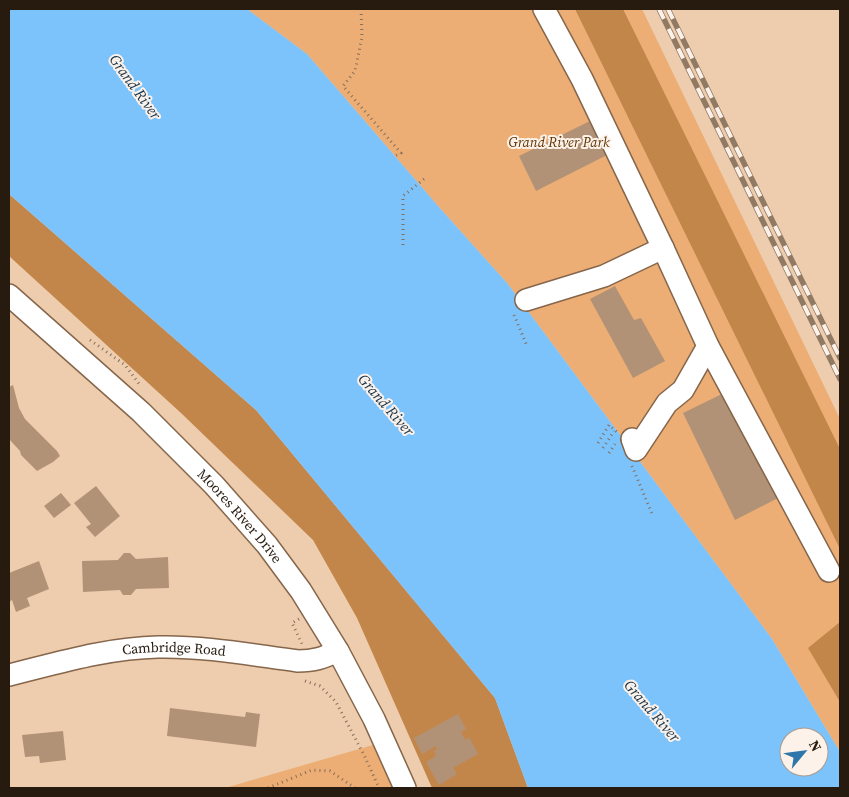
<svg xmlns="http://www.w3.org/2000/svg" width="849" height="797" viewBox="0 0 849 797" font-family="'Source Serif 4',serif">
  <style>
    .green { fill: #ecae75 }
    .forest { fill: #c3864a }
    .water { fill: #7cc3fb; fill-rule: evenodd }
    .building { fill: #b29276 }
    .lines { fill: none; stroke-linecap: round; stroke-linejoin: round }
    .minor-casing { stroke: #85664b; stroke-width: 24 }
    .path { stroke: #856e5a; stroke-width: 3; stroke-dasharray: 1 4; stroke-linecap: butt }
    .minor { stroke: #fff; stroke-width: 21 }
    .rail-casing { stroke: #917a64; stroke-width: 5.5 }
    .rail { stroke: #fdf2e9; stroke-width: 4; stroke-dasharray: 11; stroke-linecap: butt }
    .labels { text-anchor: middle; stroke-width: 4; stroke-linejoin: round; paint-order: stroke }
    .park-label { font-size: 14px; font-style: italic; fill: #5e3504; stroke: #fdf2e9 }
    .street-label { font-size: 14px; fill: #271b10; stroke: #fdf2e9 }
    .water-label { font-size: 15px; font-style: italic; fill: #18364d; stroke: #fdf2e9 }
  </style>
  <rect width="100%" height="100%" fill="#eeccae"/>
  <!-- green -->
  <path class="green" d="M247,9h395l198,410v333l-68,-113 -265,-356 -69,-77 -131,-152z
    M390,740l18,48h-183z"/>
  <!-- forest -->
  <path class="forest" d="M575,9h48l217,440v100z
    M9,194l247,216 239,288 33,90h-96l-75,-170 -44,-78 -132,-127 -172,-157z
    M840,622v80l-32,-54z"/>
  <!-- water -->
  <path class="water" d="M9,9h238l60,45 131,152 69,77 265,356 68,113v36h-312l-33,-90 -239,-288 -247,-216zM789,737h30v30h-30z"/>
  <!-- building -->
  <path class="building" d="M590,121l17,34 -71,36 -17,-35z
    M615,286l19,34 7,-2 24,43 -32,17 -43,-79z
    M13,385l6,23 6,11 32,32 3,5 -7,6 -16,9 -16,-16 -1,-4 -11,-12v-52z
    M726,392l52,106 -43,22 -52,-107z
    M96,486l24,30 -25,21 -9,-10 5,-3 -17,-21z
    M61,493l10,12 -17,13 -10,-12z
    M124,553h6l6,6 32,-2 1,31 -33,1 -5,6h-8l-3,-5 -37,2 -1,-31 36,-1z
    M39,561l10,28 -22,9 3,8 -14,6 -4,-12 -3,2v-29z
    M170,708l75,9 1,-5 14,2 -4,33 -89,-11z
    M458,714l8,15 -5,3 4,8 4,-3 9,17 -25,14 4,6 -18,11 -13,-23 10,-6 -2,-5 3,-2 -1,-3 -14,8 -8,-16z
    M63,731l3,29 -26,3 -1,-7 -14,1 -3,-22z"/>
  <g class="lines">
    <!-- minor casing -->
    <g class="minor-casing">
      <g id="minor">
        <path d="M544,9l38,70 81,169 45,98 121,225"/>
        <path id="s1" d="M9,295l132,117 73,73 53,60 34,46 37,60 36,68 31,69"/>
        <path d="M526,300l78,-24 59,-28"/>
        <path d="M632,439l4,11 31,-47 16,-13 25,-44"/>
        <path id="s2" d="M9,675c49,-12 98,-27 149,-28 47,-1 94,8 140,14 16,0 25,-3 40,-10"/>
      </g>
    </g>
    <!-- path -->
    <path class="path" d="M361,9l1,28 -7,34 -12,15 58,67 -6,3
      M403,245v-49l21,-17
      M514,315l13,31
      M90,340l35,25 15,20
      M598,443l11,-18 8,7
      M603,448l11,-17
      M609,453l6,-9
      M632,466l21,50
      M299,619l-7,4 10,21
      M305,681l15,5 16,16 29,55 14,31
      M268,788l44,-18 18,1 25,17"/>
    <!-- minor -->
    <use href="#minor" class="minor"/>
    <!-- rail casing -->
    <g class="rail-casing">
      <path id="rail" d="M659,9l181,370
        M668,9l172,349"/>
    </g>
    <!-- rail -->
    <use href="#rail" class="rail"/>
  </g>
  <g class="labels">
    <!-- park labels -->
    <g class="park-label">
      <text x="559" y="147">Grand River Park</text>
    </g>
    <!-- street labels -->
    <g class="street-label">
      <text dy="5" stroke="none"><textPath href="#s1" startOffset="320">Moores River Drive</textPath></text>
      <text dy="5" stroke="none"><textPath href="#s2" startOffset="168">Cambridge Road</textPath></text>
    </g>
    <!-- water labels -->
    <g class="water-label">
      <text transform="translate(135 87) rotate(54)" y="5">Grand River</text>
      <text transform="translate(386 405) rotate(49)" y="5">Grand River</text>
      <text transform="translate(652 711) rotate(49)" y="5">Grand River</text>
    </g>
  </g>
  <!-- border -->
  <rect width="849" height="797" fill="none" stroke="#271b10" stroke-width="20"/>
  <!-- north arrow -->
  <g transform="translate(804 752) rotate(61)"><circle r="24" fill="#fdf2e9" stroke="#a79c92"/>
  <path d="M0-4L9 19L0 12L-9 19Z" fill="#2e77ab"/>
  <text y="-8" font-size="14" font-weight="bold" text-anchor="middle" fill="#271b10">N</text>
  </g>
</svg>
